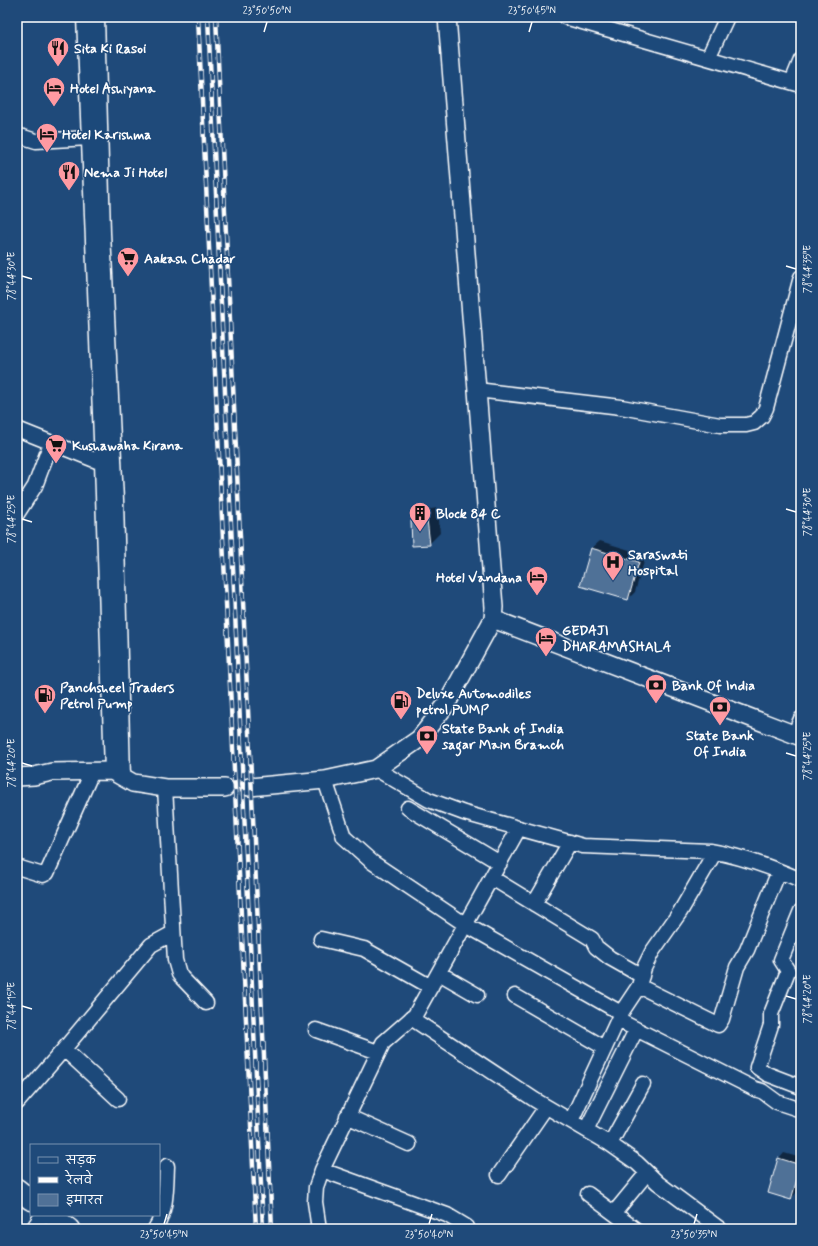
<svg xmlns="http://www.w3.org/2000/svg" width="818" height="1246" viewBox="0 0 818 1246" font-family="Mynerve,'Playpen Sans Deva',sans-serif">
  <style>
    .shadow { fill: #0007 }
    .building { fill: #507197; stroke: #fff }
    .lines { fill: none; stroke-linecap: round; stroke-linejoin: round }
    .major-tunnel { stroke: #41658e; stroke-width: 17; stroke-dasharray: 17 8; stroke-linecap: butt }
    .minor-casing { stroke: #fff; stroke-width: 17 }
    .major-casing { stroke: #fff; stroke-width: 20 }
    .highway-casing { stroke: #fff; stroke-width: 23 }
    .minor { stroke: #1f4a7a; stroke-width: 14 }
    .major { stroke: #1f4a7a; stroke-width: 17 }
    .highway { stroke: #1f4a7a; stroke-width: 20 }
    .rail-casing { stroke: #fff; stroke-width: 4.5 }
    .rail { stroke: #1f4a7a; stroke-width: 3; stroke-dasharray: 9; stroke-linecap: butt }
    .ticks { fill: none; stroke: #fff; stroke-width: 1.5 }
    .labels { text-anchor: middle; stroke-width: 3; stroke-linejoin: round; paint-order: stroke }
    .poi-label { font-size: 14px; font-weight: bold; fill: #fff; stroke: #1f4a7a; text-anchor: start }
    .neatline { fill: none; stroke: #fff; stroke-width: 1.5 }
    .ticks-label { font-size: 10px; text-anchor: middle; fill: #fff }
  </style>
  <rect width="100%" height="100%" fill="#1f4a7a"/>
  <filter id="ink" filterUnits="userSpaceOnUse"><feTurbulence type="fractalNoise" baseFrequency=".025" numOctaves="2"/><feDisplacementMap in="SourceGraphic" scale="8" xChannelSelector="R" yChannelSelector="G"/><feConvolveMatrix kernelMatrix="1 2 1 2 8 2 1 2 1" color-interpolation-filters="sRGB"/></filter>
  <g filter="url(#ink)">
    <!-- shadow -->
    <path class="shadow" d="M438,508l2,25 -11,11 -17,-23 12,-11z
      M600,541l46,14 -11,37 -7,7 -36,-51z
      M784,1153l17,5v19l-5,16 -5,6 -12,-40z"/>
    <!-- building -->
    <path class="building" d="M427,519l3,26 -18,1 -1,-25z
      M591,548l48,14 -11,38 -48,-14z
      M778,1158l23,7 -10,35 -23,-7z"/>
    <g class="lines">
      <!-- major-tunnel -->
      <path class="major-tunnel" d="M225,788l24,-1"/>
      <!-- minor casing -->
      <g class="minor-casing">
        <path id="minor" d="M84,17l18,446 10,308
          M97,17l6,216 13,267 7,278
          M565,17l236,68
          M708,58l19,-41
          M792,82l9,-22
          M17,135l19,6 53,-3
          M477,390l144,17 99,18h26l8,-2 8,-7 4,-8 35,-131
          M17,429l85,34
          M17,514l18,-28 16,-43
          M794,735l7,-16
          M376,769l53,31 35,13 119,33 127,5c31,5 61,16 91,29
          M325,780l19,57 28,25 94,63 155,88
          M165,788l10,172 4,14 3,4 24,25
          M408,808l92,55
          M17,867l26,8 4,-2 45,-101
          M492,878l100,61 4,8 14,11 32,18
          M534,904l36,-62
          M801,911l-20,49 7,11 -17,43v11l-14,42 10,7 34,13
          M321,939l43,10 67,38
          M439,973l38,22
          M639,986l79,39 4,-6 15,-52 10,-17 32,-79
          M515,996l90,52
          M411,1018l124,82 75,44 27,19 21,20 62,46
          M618,1020l137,69 7,2 15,11 24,8
          M316,1030l62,22
          M64,1049l54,50
          M17,1103l47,-54 87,-104 22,-12
          M347,1116l62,28
          M571,1121l50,-108 18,-27 5,-18 8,-16 28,-40 35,-60
          M586,1130l50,-100
          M610,1144l33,-60
          M322,1170l125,45 20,12
          M499,1175l47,-68
          M588,1194l47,35
          M614,1213l33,-40
          M33,1229l9,-14
          M155,1229c12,-19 11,-41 12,-63
          M319,1229l-4,-27 1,-15 6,-17 61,-127 32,-28 104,-187"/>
      </g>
      <!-- major casing -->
      <g class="major-casing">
        <path id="major" d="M493,619l308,118
          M17,777l17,-1 18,-4 60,-1 21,12 32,5h60
          M249,787l76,-7 51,-11 43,-30 27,-34 47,-86 1,-12 -17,-217 -30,-373"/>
      </g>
      <!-- highway casing -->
      <g class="highway-casing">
        <path id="highway" d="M17,1189l14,11
          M51,1215l18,14"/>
      </g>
      <!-- minor -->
      <use href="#minor" class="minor"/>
      <!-- major -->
      <use href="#major" class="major"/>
      <!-- highway -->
      <use href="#highway" class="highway"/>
      <!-- rail casing -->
      <g class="rail-casing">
        <path id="rail" d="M198,17l58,1212
          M208,17l55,1212
          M216,17l56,1212"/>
      </g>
      <!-- rail -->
      <use href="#rail" class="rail"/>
    </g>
  </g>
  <!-- ticks -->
  <path class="ticks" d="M264,32l3,-10M529,32l3,-10M786,266l10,3M22,276l10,3M786,509l10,3M22,519l10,3M786,753l10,3M22,763l10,3M786,996l10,3M22,1006l10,3M164,1224l3,-10M429,1224l3,-10M694,1224l3,-10"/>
  <!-- icons -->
  <defs>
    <g id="restaurant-pin" transform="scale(1.15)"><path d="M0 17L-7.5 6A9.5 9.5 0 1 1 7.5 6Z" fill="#ff9aa2" stroke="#1f4a7a"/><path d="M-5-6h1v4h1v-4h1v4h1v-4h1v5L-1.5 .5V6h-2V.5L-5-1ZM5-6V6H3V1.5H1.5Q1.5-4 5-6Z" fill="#111"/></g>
    <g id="hotel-pin" transform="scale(1.15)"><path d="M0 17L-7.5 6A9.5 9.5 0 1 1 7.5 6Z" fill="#ff9aa2" stroke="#1f4a7a"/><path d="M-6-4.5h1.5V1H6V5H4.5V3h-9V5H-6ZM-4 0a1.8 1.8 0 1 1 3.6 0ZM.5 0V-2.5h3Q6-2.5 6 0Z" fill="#111"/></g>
    <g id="supermarket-pin" transform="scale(1.15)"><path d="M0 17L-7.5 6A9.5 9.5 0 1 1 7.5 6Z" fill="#ff9aa2" stroke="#1f4a7a"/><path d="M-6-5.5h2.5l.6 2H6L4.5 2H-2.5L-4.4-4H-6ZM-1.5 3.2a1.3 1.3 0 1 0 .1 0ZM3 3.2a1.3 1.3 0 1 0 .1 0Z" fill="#111"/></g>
    <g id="building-pin" transform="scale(1.15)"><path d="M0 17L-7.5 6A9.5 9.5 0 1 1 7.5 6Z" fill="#ff9aa2" stroke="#1f4a7a"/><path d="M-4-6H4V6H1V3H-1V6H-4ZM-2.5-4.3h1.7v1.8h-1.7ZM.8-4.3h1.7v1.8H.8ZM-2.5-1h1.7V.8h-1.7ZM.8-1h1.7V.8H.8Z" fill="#111"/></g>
    <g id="hospital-pin" transform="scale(1.15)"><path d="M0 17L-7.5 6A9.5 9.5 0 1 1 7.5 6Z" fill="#ff9aa2" stroke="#1f4a7a"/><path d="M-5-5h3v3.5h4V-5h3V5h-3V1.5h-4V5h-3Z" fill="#111"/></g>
    <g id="bank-pin" transform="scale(1.15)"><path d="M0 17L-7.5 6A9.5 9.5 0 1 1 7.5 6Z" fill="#ff9aa2" stroke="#1f4a7a"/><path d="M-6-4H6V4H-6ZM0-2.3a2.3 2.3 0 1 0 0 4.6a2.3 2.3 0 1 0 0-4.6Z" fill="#111"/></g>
    <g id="fuel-pin" transform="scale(1.15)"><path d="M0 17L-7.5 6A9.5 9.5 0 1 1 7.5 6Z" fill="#ff9aa2" stroke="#1f4a7a"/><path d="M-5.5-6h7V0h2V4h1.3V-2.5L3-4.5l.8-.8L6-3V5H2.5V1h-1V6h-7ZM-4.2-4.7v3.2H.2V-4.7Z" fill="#111"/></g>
  </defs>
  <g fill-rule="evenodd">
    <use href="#restaurant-pin" x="58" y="48"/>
    <use href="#hotel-pin" x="54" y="88"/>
    <use href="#hotel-pin" x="47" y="134"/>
    <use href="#restaurant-pin" x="69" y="172"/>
    <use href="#supermarket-pin" x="128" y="258"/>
    <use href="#supermarket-pin" x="56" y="445"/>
    <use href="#building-pin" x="420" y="513"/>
    <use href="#hospital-pin" x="613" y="562"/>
    <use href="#hotel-pin" x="537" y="577"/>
    <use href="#hotel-pin" x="546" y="638"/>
    <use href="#bank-pin" x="656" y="685"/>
    <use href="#fuel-pin" x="45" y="695"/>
    <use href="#fuel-pin" x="401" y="701"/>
    <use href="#bank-pin" x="720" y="707"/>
    <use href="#bank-pin" x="427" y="736"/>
  </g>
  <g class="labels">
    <!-- poi labels -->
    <g class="poi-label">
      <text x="74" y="53">Sita Ki Rasoi</text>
      <text x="70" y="93">Hotel Ashiyana</text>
      <text x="62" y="139">Hotel Karishma</text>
      <text x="84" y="177">Nema Ji Hotel</text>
      <text x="144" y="263">Aakash Chadar</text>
      <text x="72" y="450">Kushawaha Kirana</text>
      <text x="436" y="518">Block 84 C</text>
      <text x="628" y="559">Saraswati<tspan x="628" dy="16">Hospital</tspan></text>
      <text x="522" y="582" text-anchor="end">Hotel Vandana</text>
      <text x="562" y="635">GEDAJI<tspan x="562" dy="16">DHARAMASHALA</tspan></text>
      <text x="672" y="690">Bank Of India</text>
      <text x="60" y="692">Panchsheel Traders<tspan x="60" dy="16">Petrol Pump</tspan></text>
      <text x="416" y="698">Deluxe Automodiles<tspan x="416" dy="16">petrol PUMP</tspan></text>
      <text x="442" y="733">State Bank of India<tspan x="442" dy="16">sagar Main Bramch</tspan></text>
      <text x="720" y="740" text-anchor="middle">State Bank<tspan x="720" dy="16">Of India</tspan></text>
    </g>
  </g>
  <!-- margin -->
  <rect width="818" height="1246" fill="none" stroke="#1f4a7a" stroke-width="44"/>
  <!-- legend -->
  <rect x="30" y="1144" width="130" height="72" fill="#1f4a7a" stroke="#7992af"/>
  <rect x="38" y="1157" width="20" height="6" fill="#1f4a7a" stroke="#7992af"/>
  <text x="66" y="1164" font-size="12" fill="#ffffff">सड़क</text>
  <rect x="38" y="1177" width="20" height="6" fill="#ffffff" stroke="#7992af"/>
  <text x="66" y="1184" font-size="12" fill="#ffffff">रेलवे</text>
  <rect x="38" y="1194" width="20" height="12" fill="#507197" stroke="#7992af"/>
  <text x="66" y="1204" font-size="12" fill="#ffffff">इमारत</text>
  <rect x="22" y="22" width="774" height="1202" class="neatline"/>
  <g class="ticks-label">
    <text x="267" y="14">23°50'50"N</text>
    <text x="532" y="14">23°50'45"N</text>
    <text transform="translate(807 269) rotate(-90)" y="4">78°44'35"E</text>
    <text transform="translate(11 276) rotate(-90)" y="4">78°44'30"E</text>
    <text transform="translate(807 512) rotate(-90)" y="4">78°44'30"E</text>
    <text transform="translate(11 519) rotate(-90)" y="4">78°44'25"E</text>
    <text transform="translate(807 756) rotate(-90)" y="4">78°44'25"E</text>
    <text transform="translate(11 763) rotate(-90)" y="4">78°44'20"E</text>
    <text transform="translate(807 999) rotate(-90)" y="4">78°44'20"E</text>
    <text transform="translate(11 1006) rotate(-90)" y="4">78°44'15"E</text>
    <text x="164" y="1238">23°50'45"N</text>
    <text x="429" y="1238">23°50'40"N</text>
    <text x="694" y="1238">23°50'35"N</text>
  </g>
</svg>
